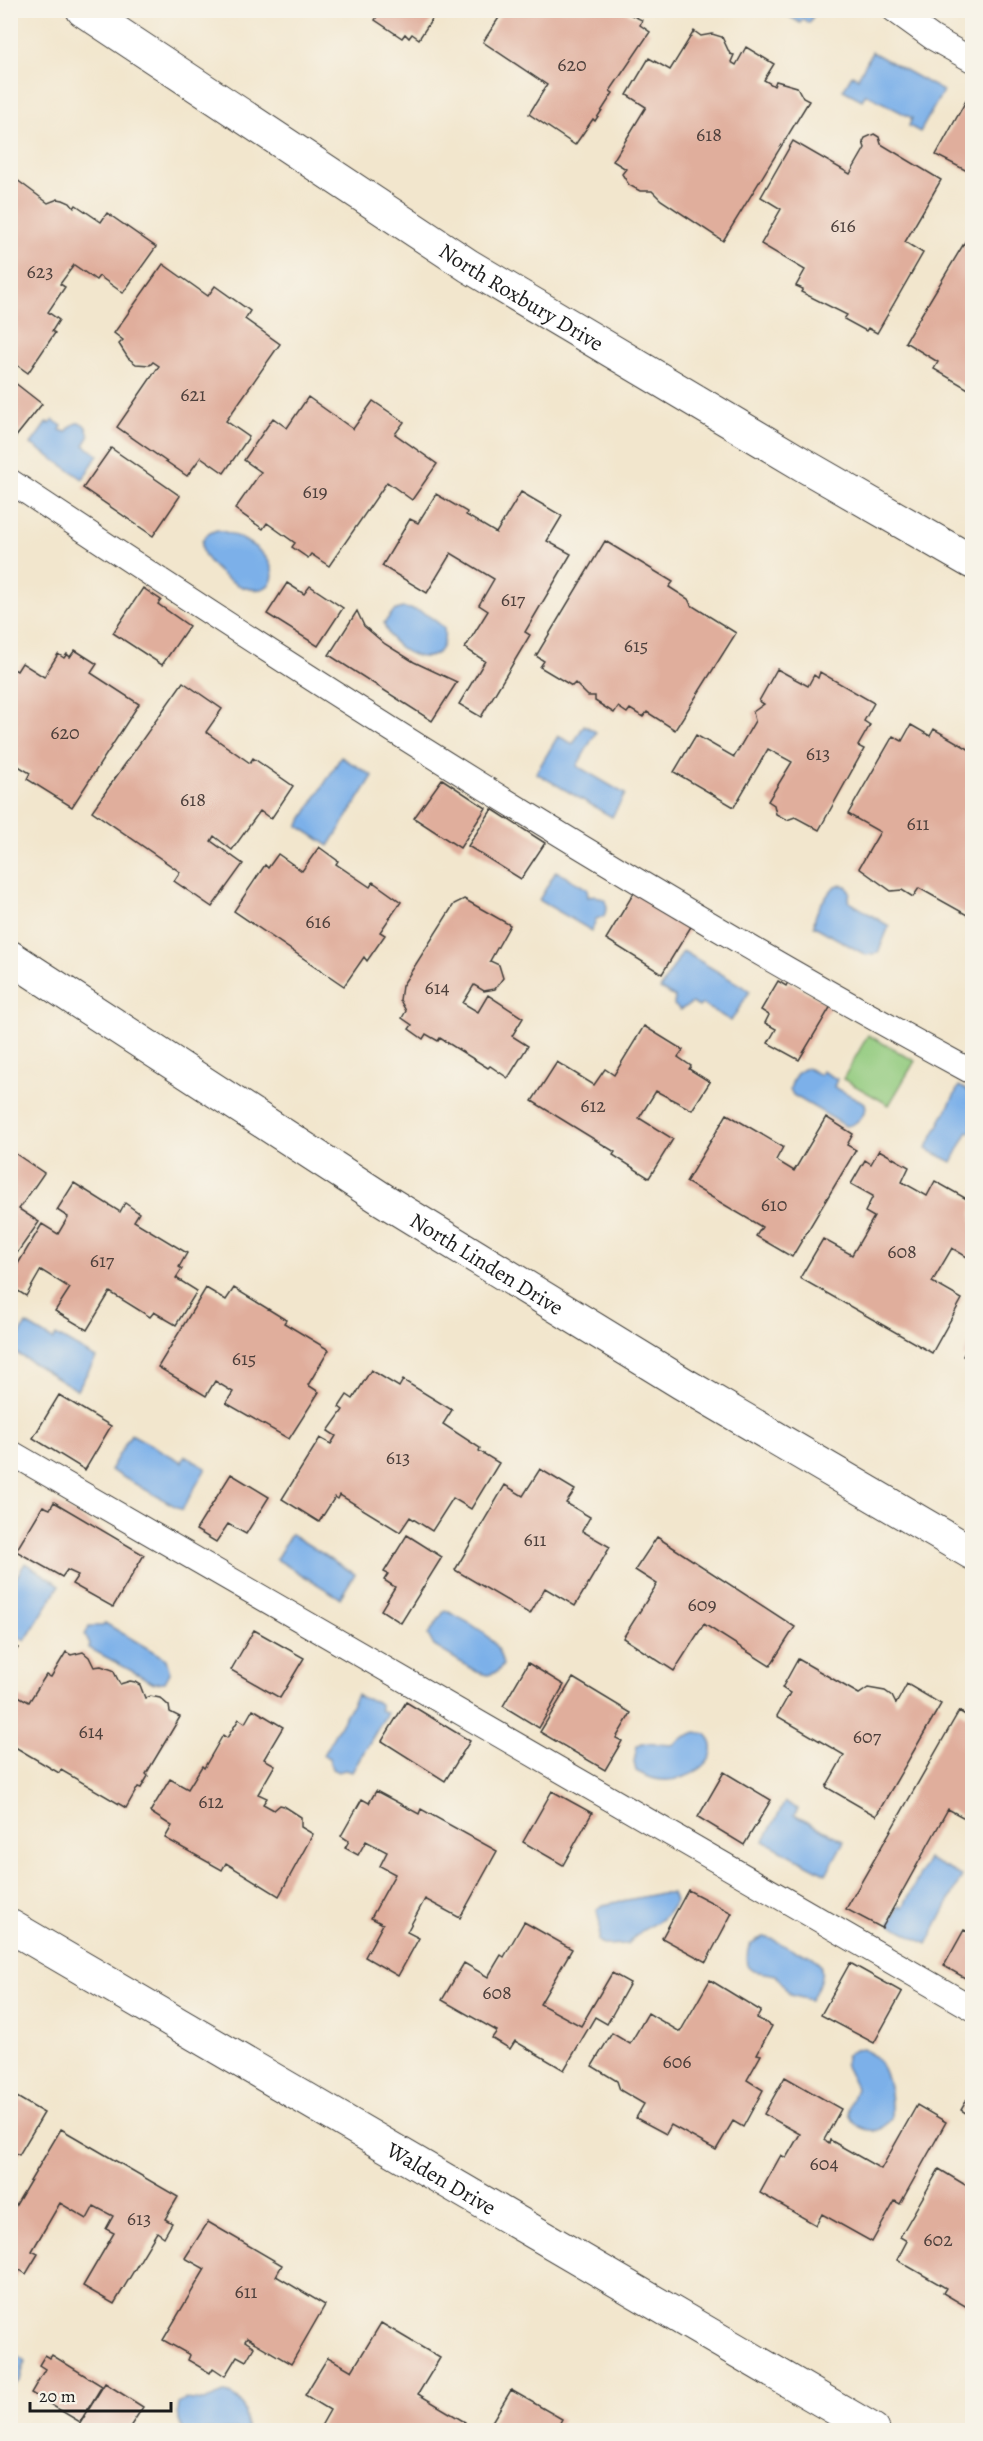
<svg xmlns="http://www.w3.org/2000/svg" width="983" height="2441" viewBox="0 0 983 2441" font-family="Alegreya,serif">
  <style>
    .green { fill: #93cb7f; stroke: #58744e; stroke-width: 1.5 }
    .water { fill: #7cb0e9; stroke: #4c6682; stroke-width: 1.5 }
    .building { fill: #e0ae9c }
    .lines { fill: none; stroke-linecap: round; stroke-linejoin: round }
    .lane-casing { stroke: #3c3a37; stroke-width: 26 }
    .street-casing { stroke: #3c3a37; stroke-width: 35 }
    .lane { stroke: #fff; stroke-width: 24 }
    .street { stroke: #fff; stroke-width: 33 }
    .labels { text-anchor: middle; stroke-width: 4.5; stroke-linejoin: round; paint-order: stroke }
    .number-label { font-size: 20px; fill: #4d403c }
    .street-label { font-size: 22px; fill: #1c1c1c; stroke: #f7f3e8 }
  </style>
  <rect width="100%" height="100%" fill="#f7f3e8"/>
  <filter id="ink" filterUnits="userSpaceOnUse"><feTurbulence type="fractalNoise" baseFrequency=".0167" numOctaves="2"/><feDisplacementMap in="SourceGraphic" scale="12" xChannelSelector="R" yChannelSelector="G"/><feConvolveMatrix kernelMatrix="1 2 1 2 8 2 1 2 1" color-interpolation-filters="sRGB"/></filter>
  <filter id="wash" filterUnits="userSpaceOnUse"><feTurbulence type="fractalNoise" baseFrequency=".008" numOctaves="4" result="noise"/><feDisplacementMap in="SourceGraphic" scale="24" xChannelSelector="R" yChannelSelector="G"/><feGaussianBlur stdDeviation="1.35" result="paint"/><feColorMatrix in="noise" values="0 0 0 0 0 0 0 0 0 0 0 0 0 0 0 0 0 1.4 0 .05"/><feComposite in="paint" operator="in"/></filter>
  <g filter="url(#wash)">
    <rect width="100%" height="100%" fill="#f2e6cd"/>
    <!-- green -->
    <path class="green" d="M868,1035l47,26 -26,44 -46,-26z"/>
    <!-- water -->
    <path class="water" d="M780,11h36l-7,12 -6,-4 -3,4z
      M872,52l71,39 -23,41 -11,-6 3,-8 -46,-24 -4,6 -19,-10 9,-15 6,3z
      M53,420l9,6 -2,4 6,2c9,-12 20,-14 23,5l-5,8 14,10 -15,24 -52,-35 16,-22 3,2z
      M217,530c17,3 45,17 53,34 9,20 -6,29 -24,24 -20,-5 -69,-46 -29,-58z
      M402,608c18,1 29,8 42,20 6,48 -52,30 -60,-5l10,-12z
      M584,725l12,7 -19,34 48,28 -13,23 -76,-44 22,-37 15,8z
      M341,757l32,19 -44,70 -31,-20z
      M556,871l31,18 1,8 6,-2 11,5 2,7 -3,9 -8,3 -4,12 -53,-31z
      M840,885l6,1 4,6 -2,9 41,25 -11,27 -12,2 -52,-29c0,-16 11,-28 21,-40z
      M683,951l67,40 -19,30 -29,-17 -3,3 -7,-4 -12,7 -6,-5 1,-8 -15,-8z
      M807,1068l13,7 2,-4 15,8 -3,8 31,16 1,5c-3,9 -10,17 -20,18l-53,-31 -3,-6c3,-10 6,-19 17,-21z
      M959,1086l13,7v40l-4,-2 -16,31 -26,-13z
      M26,1324l27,16 3,-5 40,23 -19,32 -66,-40z
      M131,1434l51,28 3,-6 21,12 -24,42 -72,-40z
      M291,1534l64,40 -15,24 -64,-39z
      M25,1563l35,22 -35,56 -14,-9v-46z
      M445,1610c25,14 52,23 58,55l-6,7 -9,3 -11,-3 -43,-26 -6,-11z
      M105,1623l61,36 4,14 -5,9 -11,1 -65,-35 1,-3 -5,-10 4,-9h14z
      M357,1695c7,6 15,3 23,9v6l7,3 -35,59 -7,-2 -7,2 -6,-3 -3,-11 -6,-3z
      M696,1732l10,2c22,26 -19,48 -43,46 -9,0 -18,-4 -27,-9l-2,-9 3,-16 5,-3 30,2 12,-8z
      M785,1802l13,7 -4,6 50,26 -18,33 -62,-33z
      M928,1859l34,17 -35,68 -37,-20 9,-19 4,2z
      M657,1894h15l3,7c-8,17 -17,21 -32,29 -6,4 -11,10 -15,14l-24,1 -5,-4 1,-16 -3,-15 6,-5z
      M764,1937c13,2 19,9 31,14 5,2 9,1 14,4 21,10 11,29 2,45l-21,-5 -14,-20 -23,-4 -5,-4c-2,-17 -2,-24 16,-30z
      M862,2049c27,10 30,45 29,70 -3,3 -6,8 -10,10 -13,5 -32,-4 -32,-19 0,-6 5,-15 7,-22l-11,-22 1,-10 8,-6z
      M11,2351l14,10 -5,19 -9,8z
      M224,2393c20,2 23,21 22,37h-62c-6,-9 -8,-15 -6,-26l7,-5 19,2z"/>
    <g id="blocks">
      <!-- building -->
      <path class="building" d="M376,10h62l-19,29 -7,-5 -3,4 -4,-4 -3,4 -27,-18 4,-7z
        M504,10h117l21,10 -2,5 10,7 -40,59 3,2 -18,28 -2,-2 -18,26 -46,-31 18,-29 -64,-43z
        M694,31l7,5 11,-2 10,3 8,17 4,1 -3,7 5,3 10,-18 28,17 -10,16 10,6 2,-5 21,6 6,11 6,3 -86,140 -62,-41 -9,-9h-12l-11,-6 -7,-11 4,-5 -13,-8 33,-54 -19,-12 22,-37 21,12z
        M972,90v81l-1,2 -35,-18z
        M874,134l5,3 2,7 60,36 -36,62 18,11 -46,80 -9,-5 -2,3 -22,-12 3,-4 -46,-23 2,-3 -7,-3 9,-16 -44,-26 20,-35 -20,-12 32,-56 57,33 15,-26 -2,-6 2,-4z
        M13,177l35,26 10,-4 5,1 7,3 4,5 2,-3 25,17 6,-9 49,34 -33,46 -24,-17 -3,4 -22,-15 -14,19 5,3 -17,25 11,8 -7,11 3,2 -27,40 -18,-13v-180z
        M969,235l3,2v150l-2,3 -36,-21 4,-7 -33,-20z
        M163,264l45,32 7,-10 35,25 -5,8 35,25 -54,77 23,16 -25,36 -23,-16 -14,19 -70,-49 42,-61 -6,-4 -3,3 -14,-1 -8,-6 -9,-14 4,-4 -9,-7z
        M10,379l32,25 -32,40z
        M308,397l45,32 20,-28 31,21 -9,12 42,30 -25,36 -25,-18 -58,84 -18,-12 -3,4 -16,-11 3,-4 -28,-20 -4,6 -28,-20 26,-37 -17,-12 29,-42 14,10z
        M111,448l69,48 -27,40 -70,-48z
        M521,492l41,24 -15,25 24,13 -46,78 5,3 -49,82 -22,-13 26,-43 -20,-13 23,-37 -9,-6 15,-26 -43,-26 -24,40 -45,-27 28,-47 8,4 18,-29 31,18 -1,3 30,18z
        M605,541l68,41 -4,5 19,12 3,6 45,28 -61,97 -28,-18 -4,5 -13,-8 -3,4 -9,-6 -4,6 -19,-12v-5h-7l-13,-13 -3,3 -32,-19 4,-6 -8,-5z
        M287,583l17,11 6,-8 33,22 -25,38 -51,-32z
        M143,588l18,12 -3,4 31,22 -27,39 -49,-32z
        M357,611l7,15 21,18 29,18 43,20 -25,39 -103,-66z
        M75,650l22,14 -6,9 48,31 -67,103 -45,-28 3,-6 -20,-12v-94l7,4 5,-8 22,14 14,-23 6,4 3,-4 3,3z
        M777,669l31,17 6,-11 4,3 2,-6 54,31 -10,18 6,4 -12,21 6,3 -45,81 -24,-13 -8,3 -11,-6 -2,-9 -6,-4 24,-39 -24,-13 -34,58 -60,-35 22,-37 38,22 21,-36 -2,-9 11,-8 -5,-3z
        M183,682l39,27 -16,23 44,31 3,-5 40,28 -22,33 -11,-8 -28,39 -18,-14 -3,5 32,23 -31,43 -38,-26 6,-9 -88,-61z
        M911,725l19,11 4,-7 38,22v154l-5,10 -48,-27 -6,9 -11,-7 -11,1 -32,-23 21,-36 -32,-18 45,-78 9,5z
        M442,779l44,29 -26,40 -46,-30z
        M492,809l53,34 -24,36 -53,-33z
        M319,847l19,14 -2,3 34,23 3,-5 28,20 -21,30 5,3 -18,26 -3,-4 -20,29 -110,-75 31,-46 3,3 10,-14 24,17z
        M635,891l57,34 -30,49 -56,-35z
        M464,899l46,26 -20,36 9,4 4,13 -8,11 -11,2 -10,-6 -11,18 15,9 10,-17 35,23 -11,18 16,10 -20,32 -18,-12 -2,2 -48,-30 -2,3 -12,-7 -3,5 -14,-10 3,-4 -10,-7 4,-7 -6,-11 2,-14 52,-82z
        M778,981l8,5 2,-4 43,24 -32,54 -31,-17 8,-14 -11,-6 4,-8 -8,-5z
        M644,1026l39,24 -5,7 13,9 -2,3 21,13 -18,28 -36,-19 -17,27 34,21 -24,39 -36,-23 2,-3 -83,-51 25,-39 37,23 11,-16 9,6z
        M727,1114l56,33 -7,13 18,11 32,-54 27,17 -6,11 9,5 -64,107 -36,-21 6,-9 -76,-45z
        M10,1150l34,23 -25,36 20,13 -24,34 -5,-3z
        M879,1150l30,17 -7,15 25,14 8,-15 37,21v58l-20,-12 -20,34 30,17 -30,54 -132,-75 23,-39 29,16 22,-38 -9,-5 8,-16 -22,-12 14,-24 6,4z
        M74,1183l46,29 5,-9 14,10 -5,8 53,32 -8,14 3,2 -6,9 21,13 -21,34 -22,-13 -4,5 -40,-25 -23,38 -32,-19 15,-23 -29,-18 -15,26 -16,-10v-9l32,-53 16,10 10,-17 -11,-7z
        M206,1288l20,12 8,-12 52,32 -2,3 45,27 -21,35 11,7 -30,47 -63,-36 7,-11 -18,-11 -9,15 -48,-29z
        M972,1339v23l-9,-6z
        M371,1370l28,17 4,-7 49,30 -9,14 37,24 -1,3 20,12 -28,46 -18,-11 -21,33 -22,-14 -10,15 -60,-37 -2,4 -3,-2 -16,25 -37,-23 38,-61 11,6 5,-8 -8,-5 15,-21 -4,-3 8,-12 6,4z
        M59,1395l52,31 -26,44 -52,-32z
        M540,1469l35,21 -9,13 24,14 -8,14 28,16 -35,59 -30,-18 -15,26 -75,-44 50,-85 18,11z
        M231,1474l38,23 -23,37 -18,-10 -12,18 -20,-12z
        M54,1502l90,53 -31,52 -41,-23 6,-9 -11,-5 -5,7 -46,-26 27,-45 7,3z
        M407,1535l35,22 -41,66 -20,-13 14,-23 -11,-7 4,-6 -4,-2z
        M657,1537l138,90 -25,39 -66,-42 -30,47 -51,-33 34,-54 -22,-14z
        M254,1630l50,28 -24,40 -49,-28z
        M10,1643l8,5 -8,12z
        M66,1652l5,3 12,-3 6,5 5,10 7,-1 12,4 7,14 10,-3 5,1 5,3 5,13 5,-2 10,2 9,8 1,6 10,5 -34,57 2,2 -7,12 -3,-1 -12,21 -65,-38 -2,3 -49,-29v-46l3,-5 16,9 17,-27 5,2z
        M798,1659l61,35 9,-6 17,3 7,5 4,8 11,-20 34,20 -65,112 -50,-29 18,-32 -67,-39 13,-23 -8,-5z
        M528,1663l36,22 -25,43 -36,-22z
        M573,1678l58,35 -15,25 6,3 -17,29 -65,-38z
        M406,1702l64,39 -25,40 -63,-40z
        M253,1709l30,18 -19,32 11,6 -17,29 9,4 -4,6 11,6 6,-5 4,1 17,11v10l12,7 -34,62 -53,-33 -4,7 -57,-32 7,-12 -22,-14 20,-33 18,10 14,-23 2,2 19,-33 4,3 12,-19 6,4z
        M959,1711l13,8v103l-24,-13 -66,119 -36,-19z
        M724,1772l47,28 -27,45 -46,-28z
        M376,1791l43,23 2,-5 76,42 -37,67 -35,-19 -18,33 12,6 -21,38 -33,-19 18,-33 -12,-6 24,-44 -15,-8 7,-14 -21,-11 -8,14 -13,-7 4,-7 -8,-5 21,-37 7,4z
        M552,1791l40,22 -29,52 -40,-23z
        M688,1890l44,23 -26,49 -44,-24z
        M524,1922l48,27 -32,55 41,22 31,-53 18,10 -23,41 -12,-7 -31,53 -49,-29 -5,8 -18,-11 5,-7 -55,-31 22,-37 24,14 13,-22 3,2z
        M964,1930l8,4v48l-28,-16z
        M850,1963l52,29 -28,51 -53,-28z
        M710,1980l51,31 -4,7 15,8 -15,28 4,1 -14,25 16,10 -20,37 -10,-6 -17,29 -45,-25 -5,9 -30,-16 8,-14 -24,-14 -3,-9 -25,-15 20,-33 18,11 18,-31 32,19z
        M785,2077l56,32 -17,31 5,4 1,-4 51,29 36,-64 29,17 -46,82 -5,-3 -23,41 -50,-28 -6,11 -56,-32 21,-38 5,3 14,-24 -36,-20z
        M972,2091v26l-11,-7z
        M10,2093l34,20 -25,42 -9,-6z
        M61,2129l117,68 -13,22 7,4 -8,14 -7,-5 -43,72 -31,-18 31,-53 -8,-4 7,-13 -19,-10 -7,13 -27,-16 -28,48 6,3 -12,20 -6,-4 -10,16v-71z
        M939,2169l33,20v121l-29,-17 3,-5 -49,-28 10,-19 -7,-4z
        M208,2222l74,43 -6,11 49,29 -34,59 -44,-26 -2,3 9,6 -8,14 -9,-5 -12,20 -12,-8 -3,5 -22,-13 2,-5 -27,-15 42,-71 -20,-11z
        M381,2323l59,35 -22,36 47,28 -5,8h-133l-6,-4 9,-16 -25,-15 23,-38 24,14z
        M45,2355l5,3 2,-3 50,31 -22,36 -49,-29 14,-24 -6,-4z
        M105,2383l38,24 -15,23h-52z
        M511,2390l51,29 -5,9 5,2h-75z"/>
    </g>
  </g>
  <g filter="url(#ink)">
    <use href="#blocks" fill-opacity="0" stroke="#3c3a37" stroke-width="1.5"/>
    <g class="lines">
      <!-- lane casing -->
      <g class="lane-casing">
        <path id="lane" d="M894,10l39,28 39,22
          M10,481c314,209 631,412 962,591
          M10,1452l962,556"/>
      </g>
      <!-- street casing -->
      <g class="street-casing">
        <g id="street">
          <path id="s1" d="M83,10l386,256 338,201 165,95"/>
          <path id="s2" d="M10,957l372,242 300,184 290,170"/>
          <path id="s3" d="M10,1926l863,504"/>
        </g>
      </g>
      <!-- lane -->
      <use href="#lane" class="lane"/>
      <!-- street -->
      <use href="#street" class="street"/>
    </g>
  </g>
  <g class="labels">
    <!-- number labels -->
    <g class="number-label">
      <text x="572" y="71">620</text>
      <text x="709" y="141">618</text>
      <text x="843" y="232">616</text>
      <text x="40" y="278">623</text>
      <text x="193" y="401">621</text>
      <text x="315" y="498">619</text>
      <text x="513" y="606">617</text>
      <text x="636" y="652">615</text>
      <text x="65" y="739">620</text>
      <text x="818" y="760">613</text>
      <text x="193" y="806">618</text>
      <text x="918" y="830">611</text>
      <text x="318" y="928">616</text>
      <text x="437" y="994">614</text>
      <text x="593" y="1112">612</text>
      <text x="774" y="1211">610</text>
      <text x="902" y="1258">608</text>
      <text x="102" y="1267">617</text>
      <text x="244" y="1365">615</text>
      <text x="398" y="1464">613</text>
      <text x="535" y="1546">611</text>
      <text x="702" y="1611">609</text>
      <text x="91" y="1738">614</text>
      <text x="867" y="1743">607</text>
      <text x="211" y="1808">612</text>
      <text x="497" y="1999">608</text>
      <text x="677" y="2068">606</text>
      <text x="824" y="2170">604</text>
      <text x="139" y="2225">613</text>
      <text x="938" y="2246">602</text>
      <text x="246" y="2298">611</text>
    </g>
    <!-- street labels -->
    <g class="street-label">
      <text dy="8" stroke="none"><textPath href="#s1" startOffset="524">North Roxbury Drive</textPath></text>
      <text dy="8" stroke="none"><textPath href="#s2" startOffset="567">North Linden Drive</textPath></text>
      <text dy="8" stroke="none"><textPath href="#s3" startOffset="500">Walden Drive</textPath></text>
    </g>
  </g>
  <!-- margin -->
  <rect width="983" height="2441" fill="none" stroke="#f7f3e8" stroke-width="36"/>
  <!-- scale -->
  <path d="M30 2402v9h141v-9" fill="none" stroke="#1c1c1c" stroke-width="3"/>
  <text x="39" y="2402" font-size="18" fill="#1c1c1c" stroke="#f7f3e8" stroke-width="4.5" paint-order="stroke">20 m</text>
</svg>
